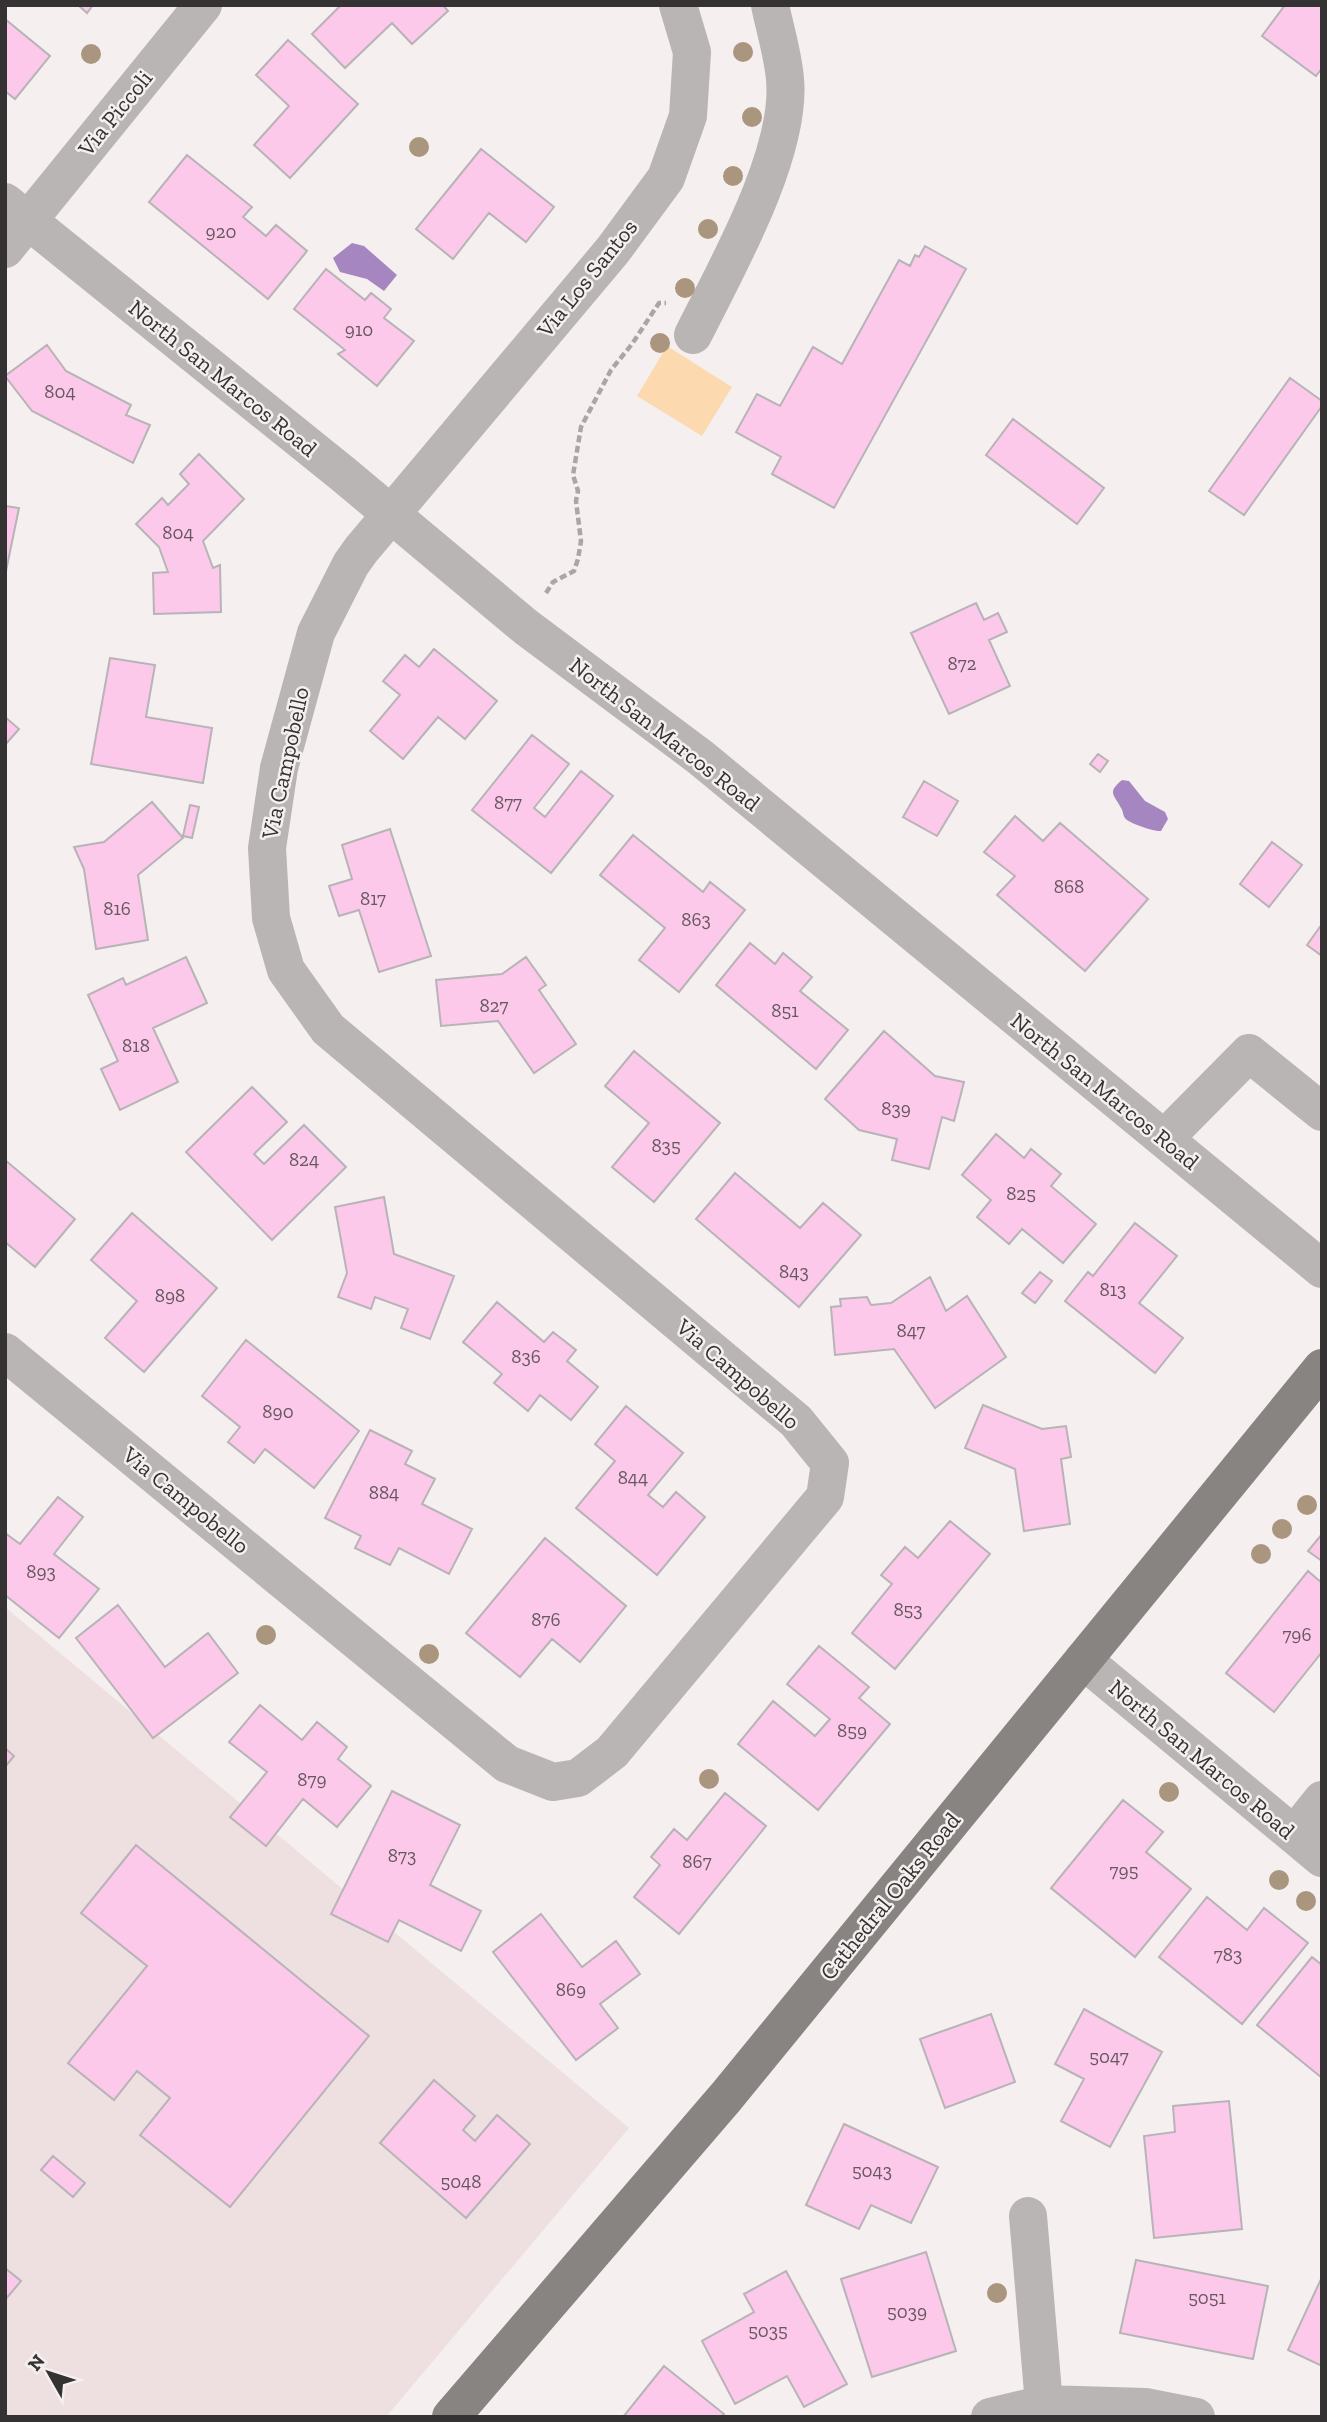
<svg xmlns="http://www.w3.org/2000/svg" width="1327" height="2422" viewBox="0 0 1327 2422" font-family="'Zilla Slab',serif">
  <style>
    .built { fill: #eedfe1 }
    .green { fill: #fdd9af }
    .water { fill: #a686c0 }
    .building { fill: #fdc9ea; stroke: #b8b3b6; stroke-width: 2 }
    .lines { fill: none; stroke-linecap: round; stroke-linejoin: round }
    .path { stroke: #aba6a6; stroke-width: 4.5; stroke-dasharray: 7 3.5; stroke-linecap: butt }
    .minor { stroke: #b8b5b4; stroke-width: 38 }
    .major { stroke: #888482; stroke-width: 38 }
    .tree { fill: #aa957e }
    .labels { text-anchor: middle; stroke-width: 5; stroke-linejoin: round; paint-order: stroke }
    .number-label { font-size: 19px; fill: #665860 }
    .street-label { font-size: 23px; fill: #343232; stroke: #f5efef }
  </style>
  <rect width="100%" height="100%" fill="#f5efef"/>
  <!-- built -->
  <path class="built" d="M5,1607l624,521 -243,289h-381z"/>
  <!-- green -->
  <path class="green" d="M667,346l65,41 -30,49 -65,-40z"/>
  <!-- water -->
  <path class="water" d="M352,243l12,3 33,29 -13,16 -17,-12 -27,-7 -7,-14z
    M1122,780l7,1 16,20 20,11 3,7 -7,12c-6,1 -33,-8 -36,-13 -2,-2 -2,-8 -4,-10 -6,-13 -15,-15 1,-28z"/>
  <!-- building -->
  <path class="building" d="M78,5h15l-6,8z
    M341,5h102l5,6 -36,33 -20,-21 -47,45 -33,-34z
    M1285,5h37v63l-6,8 -54,-40z
    M5,19l45,37 -35,43 -10,-8z
    M288,40l70,64 -68,74 -36,-33 35,-39 -33,-31z
    M481,149l73,58 -28,35 -37,-29 -36,46 -37,-30z
    M187,155l65,52 -9,10 23,19 10,-11 31,26 -39,48 -119,-97z
    M925,246l41,23 -132,239 -62,-34 9,-17 -45,-25 21,-38 23,12 33,-59 29,17 57,-104 11,6 5,-11 4,2z
    M326,269l39,31 6,-7 20,16 -7,9 30,23 -37,45 -39,-32 7,-4 -51,-41z
    M47,345l19,26 65,34 -5,10 24,10 -17,38 -101,-52 -27,-35z
    M1290,378l32,23v5l-78,109 -35,-24z
    M1013,419l91,69 -27,36 -91,-69z
    M199,454l45,45 -41,42 10,27 7,-3 1,47 -67,2 -1,-41 15,-1 -9,-25 -23,-23 26,-26 6,7 21,-21 -9,-10z
    M5,506l14,2 -14,68z
    M976,603l8,17 14,-7 9,19 -18,8 21,46 -61,28 -38,-81z
    M434,649l63,52 -32,38 -27,-22 -35,42 -33,-28 30,-36 -17,-14 22,-26 14,12z
    M110,658l45,7 -9,52 66,11 -9,55 -112,-19z
    M5,717l14,12 -14,16z
    M532,735l37,29 -35,44 11,9 36,-46 32,25 -62,77 -79,-63z
    M1098,754l10,7 -8,11 -10,-8z
    M924,781l34,20 -21,35 -34,-19z
    M152,802l31,36 -45,37 10,65 -52,9 -12,-80 -10,-22 30,-5z
    M190,805l9,2 -7,31 -9,-2z
    M1015,816l28,25 17,-18 88,76 -63,72 -88,-76 18,-19 -31,-24z
    M390,829l41,127 -52,16 -20,-62 -20,6 -10,-30 23,-7 -10,-34z
    M633,835l70,57 7,-10 35,28 -66,82 -40,-32 26,-32 -65,-53z
    M1272,842l30,23 -33,42 -29,-23z
    M1322,924v32l-15,-11z
    M750,943l25,21 8,-11 29,24 -12,14 48,39 -32,39 -100,-84z
    M186,957l21,46 -54,25 25,54 -58,28 -19,-41 17,-8 -30,-66 35,-17 3,7z
    M526,957l20,28 -7,5 37,54 -42,29 -36,-52 -57,5 -5,-46 66,-6z
    M884,1031l51,45 29,6 -10,39 -12,-4 -13,52 -37,-9 5,-21 -38,-9 -34,-31z
    M634,1051l86,72 -66,79 -42,-35 37,-44 -44,-37z
    M252,1087l35,35 -33,32 10,10 40,-39 42,42 -74,73 -86,-88z
    M996,1134l28,24 7,-9 30,25 -10,12 45,38 -33,39 -41,-34 -13,15 -32,-27 14,-17 -29,-25z
    M5,1160l70,59 -40,48 -30,-25z
    M735,1173l65,55 23,-25 38,32 -62,72 -103,-88z
    M384,1197l10,57 60,22 -24,63 -29,-11 7,-19 -33,-12 -4,12 -33,-12 9,-24 -12,-66z
    M132,1213l85,75 -73,84 -39,-34 32,-37 -46,-41z
    M1135,1223l42,33 -38,47 44,35 -28,35 -90,-72 23,-29 5,4z
    M1040,1272l12,9 -17,22 -13,-10z
    M930,1277l16,34 21,-15 39,61 -71,51 -41,-59 -59,6 -4,-48 10,-1 -1,-7 27,-2 4,8 20,-2z
    M497,1302l47,40 9,-10 23,18 -9,11 31,26 -27,33 -31,-25 -12,16 -34,-28 8,-9 -39,-32z
    M246,1340l113,91 -45,57 -49,-39 -11,14 -26,-21 12,-15 -38,-31z
    M983,1405l59,24 24,-3 5,31 -10,2 9,65 -46,7 -9,-62 -50,-21z
    M626,1406l57,47 -35,42 15,12 13,-15 29,25 -48,58 -81,-67 39,-47 -20,-17z
    M370,1430l42,21 -7,13 30,15 -13,25 50,25 -23,45 -50,-26 -9,17 -35,-17 6,-12 -36,-18z
    M58,1497l25,20 -29,37 45,35 -40,49 -54,-43v-62l15,11z
    M950,1521l40,33 -95,115 -43,-36 40,-49 -11,-9 24,-28 13,11z
    M1322,1534v27l-14,-10z
    M545,1538l81,68 -46,56 -28,-23 -32,38 -54,-44z
    M1308,1571l14,12v69l-48,60 -48,-39z
    M118,1605l47,62 43,-34 30,40 -85,65 -77,-100z
    M819,1646l50,41 -10,11 31,26 -72,86 -80,-66 35,-43 42,35 15,-17 -43,-35z
    M260,1705l42,35 15,-18 30,25 -9,12 33,27 -34,41 -34,-28 -37,47 -36,-29 37,-45 -38,-30z
    M5,1748l9,8 -9,11z
    M392,1791l68,34 -30,60 51,26 -20,40 -62,-31 -11,22 -57,-28z
    M725,1793l41,33 -87,108 -45,-37 26,-32 -9,-8 23,-28 13,11z
    M1123,1800l40,32 -17,20 45,37 -56,68 -84,-69z
    M136,1845l233,191 -139,171 -90,-72 30,-37 -33,-27 -23,29 -46,-37 79,-97 -66,-53z
    M1207,1897l40,33 17,-22 44,35 -66,81 -83,-67z
    M541,1914l41,53 34,-26 24,33 -40,30 18,24 -42,32 -83,-108z
    M1312,1957l10,8v113l-65,-53z
    M1084,2009l78,43 -52,95 -49,-26 23,-42 -29,-15z
    M991,2014l24,68 -70,26 -25,-69z
    M434,2080l41,36 -12,14 12,11 22,-26 33,29 -64,74 -86,-75z
    M1229,2101l13,128 -88,9 -10,-102 31,-4 -2,-26z
    M844,2124l94,43 -27,56 -40,-18 -12,24 -53,-24z
    M53,2156l32,27 -12,14 -32,-27z
    M926,2252l30,99 -84,26 -31,-98z
    M1136,2260l132,26 -15,73 -133,-26z
    M5,2268l16,13 -16,19z
    M786,2271l61,113 -43,23 -17,-31 -52,28 -33,-63 52,-29 -10,-18z
    M1322,2277v89l-34,-16z
    M664,2366l60,48 -3,3h-98z"/>
  <g class="lines">
    <!-- path -->
    <path class="path" d="M546,593l7,-11 21,-11 4,-12 3,-18 -5,-40 2,-10 -5,-16 8,-48 30,-57 21,-26 27,-41h7"/>
    <!-- minor -->
    <path class="minor" d="M5,202l338,272 183,153 174,130 622,512
      M5,249l198,-244
      M693,335c33,-66 99,-182 92,-256 -2,-24 -10,-50 -15,-74
      M1164,1139l85,-86 73,59
      M5,1352l502,412 46,18 25,-4 34,-26 213,-255 5,-34 -34,-42 -468,-392 -42,-59 -15,-52 -4,-70 12,-80 37,-135 35,-69 10,-14 252,-300 53,-72 22,-62 4,-64 -14,-47
      M1083,1660l239,198
      M1294,1835l28,-35
      M1028,2216l16,188
      M990,2417l54,-13 101,3 51,10"/>
    <!-- major -->
    <path class="major" d="M451,2417l275,-320 596,-729"/>
  </g>
  <!-- trees -->
  <g class="tree">
    <circle cx="743" cy="52" r="10"/>
    <circle cx="91" cy="54" r="10"/>
    <circle cx="752" cy="117" r="10"/>
    <circle cx="419" cy="147" r="10"/>
    <circle cx="733" cy="176" r="10"/>
    <circle cx="708" cy="229" r="10"/>
    <circle cx="685" cy="288" r="10"/>
    <circle cx="660" cy="343" r="10"/>
    <circle cx="1307" cy="1505" r="10"/>
    <circle cx="1282" cy="1529" r="10"/>
    <circle cx="1261" cy="1554" r="10"/>
    <circle cx="266" cy="1635" r="10"/>
    <circle cx="429" cy="1654" r="10"/>
    <circle cx="709" cy="1779" r="10"/>
    <circle cx="1169" cy="1792" r="10"/>
    <circle cx="1279" cy="1880" r="10"/>
    <circle cx="1306" cy="1901" r="10"/>
    <circle cx="997" cy="2293" r="10"/>
  </g>
  <g class="labels">
    <!-- number labels -->
    <g class="number-label">
      <text x="221" y="238">920</text>
      <text x="359" y="336">910</text>
      <text x="60" y="398">804</text>
      <text x="178" y="539">804</text>
      <text x="962" y="670">872</text>
      <text x="508" y="809">877</text>
      <text x="1069" y="893">868</text>
      <text x="373" y="905">817</text>
      <text x="117" y="915">816</text>
      <text x="696" y="926">863</text>
      <text x="494" y="1012">827</text>
      <text x="785" y="1017">851</text>
      <text x="136" y="1052">818</text>
      <text x="896" y="1115">839</text>
      <text x="666" y="1152">835</text>
      <text x="304" y="1166">824</text>
      <text x="1021" y="1200">825</text>
      <text x="794" y="1278">843</text>
      <text x="1113" y="1296">813</text>
      <text x="170" y="1302">898</text>
      <text x="911" y="1337">847</text>
      <text x="526" y="1363">836</text>
      <text x="278" y="1418">890</text>
      <text x="633" y="1484">844</text>
      <text x="384" y="1499">884</text>
      <text x="41" y="1578">893</text>
      <text x="908" y="1616">853</text>
      <text x="546" y="1626">876</text>
      <text x="1297" y="1641">796</text>
      <text x="852" y="1737">859</text>
      <text x="312" y="1786">879</text>
      <text x="402" y="1862">873</text>
      <text x="697" y="1868">867</text>
      <text x="1124" y="1877">795</text>
      <text x="1228" y="1961">783</text>
      <text x="571" y="1996">869</text>
      <text x="1109" y="2063">5047</text>
      <text x="872" y="2177">5043</text>
      <text x="461" y="2188">5048</text>
      <text x="1207" y="2304">5051</text>
      <text x="907" y="2318">5039</text>
      <text x="768" y="2337">5035</text>
    </g>
    <!-- street labels -->
    <g class="street-label">
      <text transform="translate(115 113) rotate(-51)" y="8">Via Piccoli</text>
      <text transform="translate(587 278) rotate(-51)" y="8">Via Los Santos</text>
      <text transform="translate(223 378) rotate(39)" y="8">North San Marcos Road</text>
      <text transform="translate(665 734) rotate(38)" y="8">North San Marcos Road</text>
      <text transform="translate(285 763) rotate(-78)" y="8">Via Campobello</text>
      <text transform="translate(1105 1091) rotate(39)" y="8">North San Marcos Road</text>
      <text transform="translate(738 1374) rotate(41)" y="8">Via Campobello</text>
      <text transform="translate(186 1500) rotate(39)" y="8">Via Campobello</text>
      <text transform="translate(1202 1759) rotate(40)" y="8">North San Marcos Road</text>
      <text transform="translate(890 1896) rotate(-51)" y="8">Cathedral Oaks Road</text>
    </g>
  </g>
  <!-- border -->
  <rect width="1327" height="2422" fill="none" stroke="#343232" stroke-width="14"/>
  <!-- north arrow -->
  <g transform="translate(49 2373) rotate(309)" stroke="#f5efef" stroke-width="5" paint-order="stroke">
  <path d="M0-5L12 26L0 18L-12 26Z" fill="#343232"/>
  <text y="-10" font-size="19" font-weight="bold" text-anchor="middle" fill="#343232">N</text>
  </g>
</svg>
